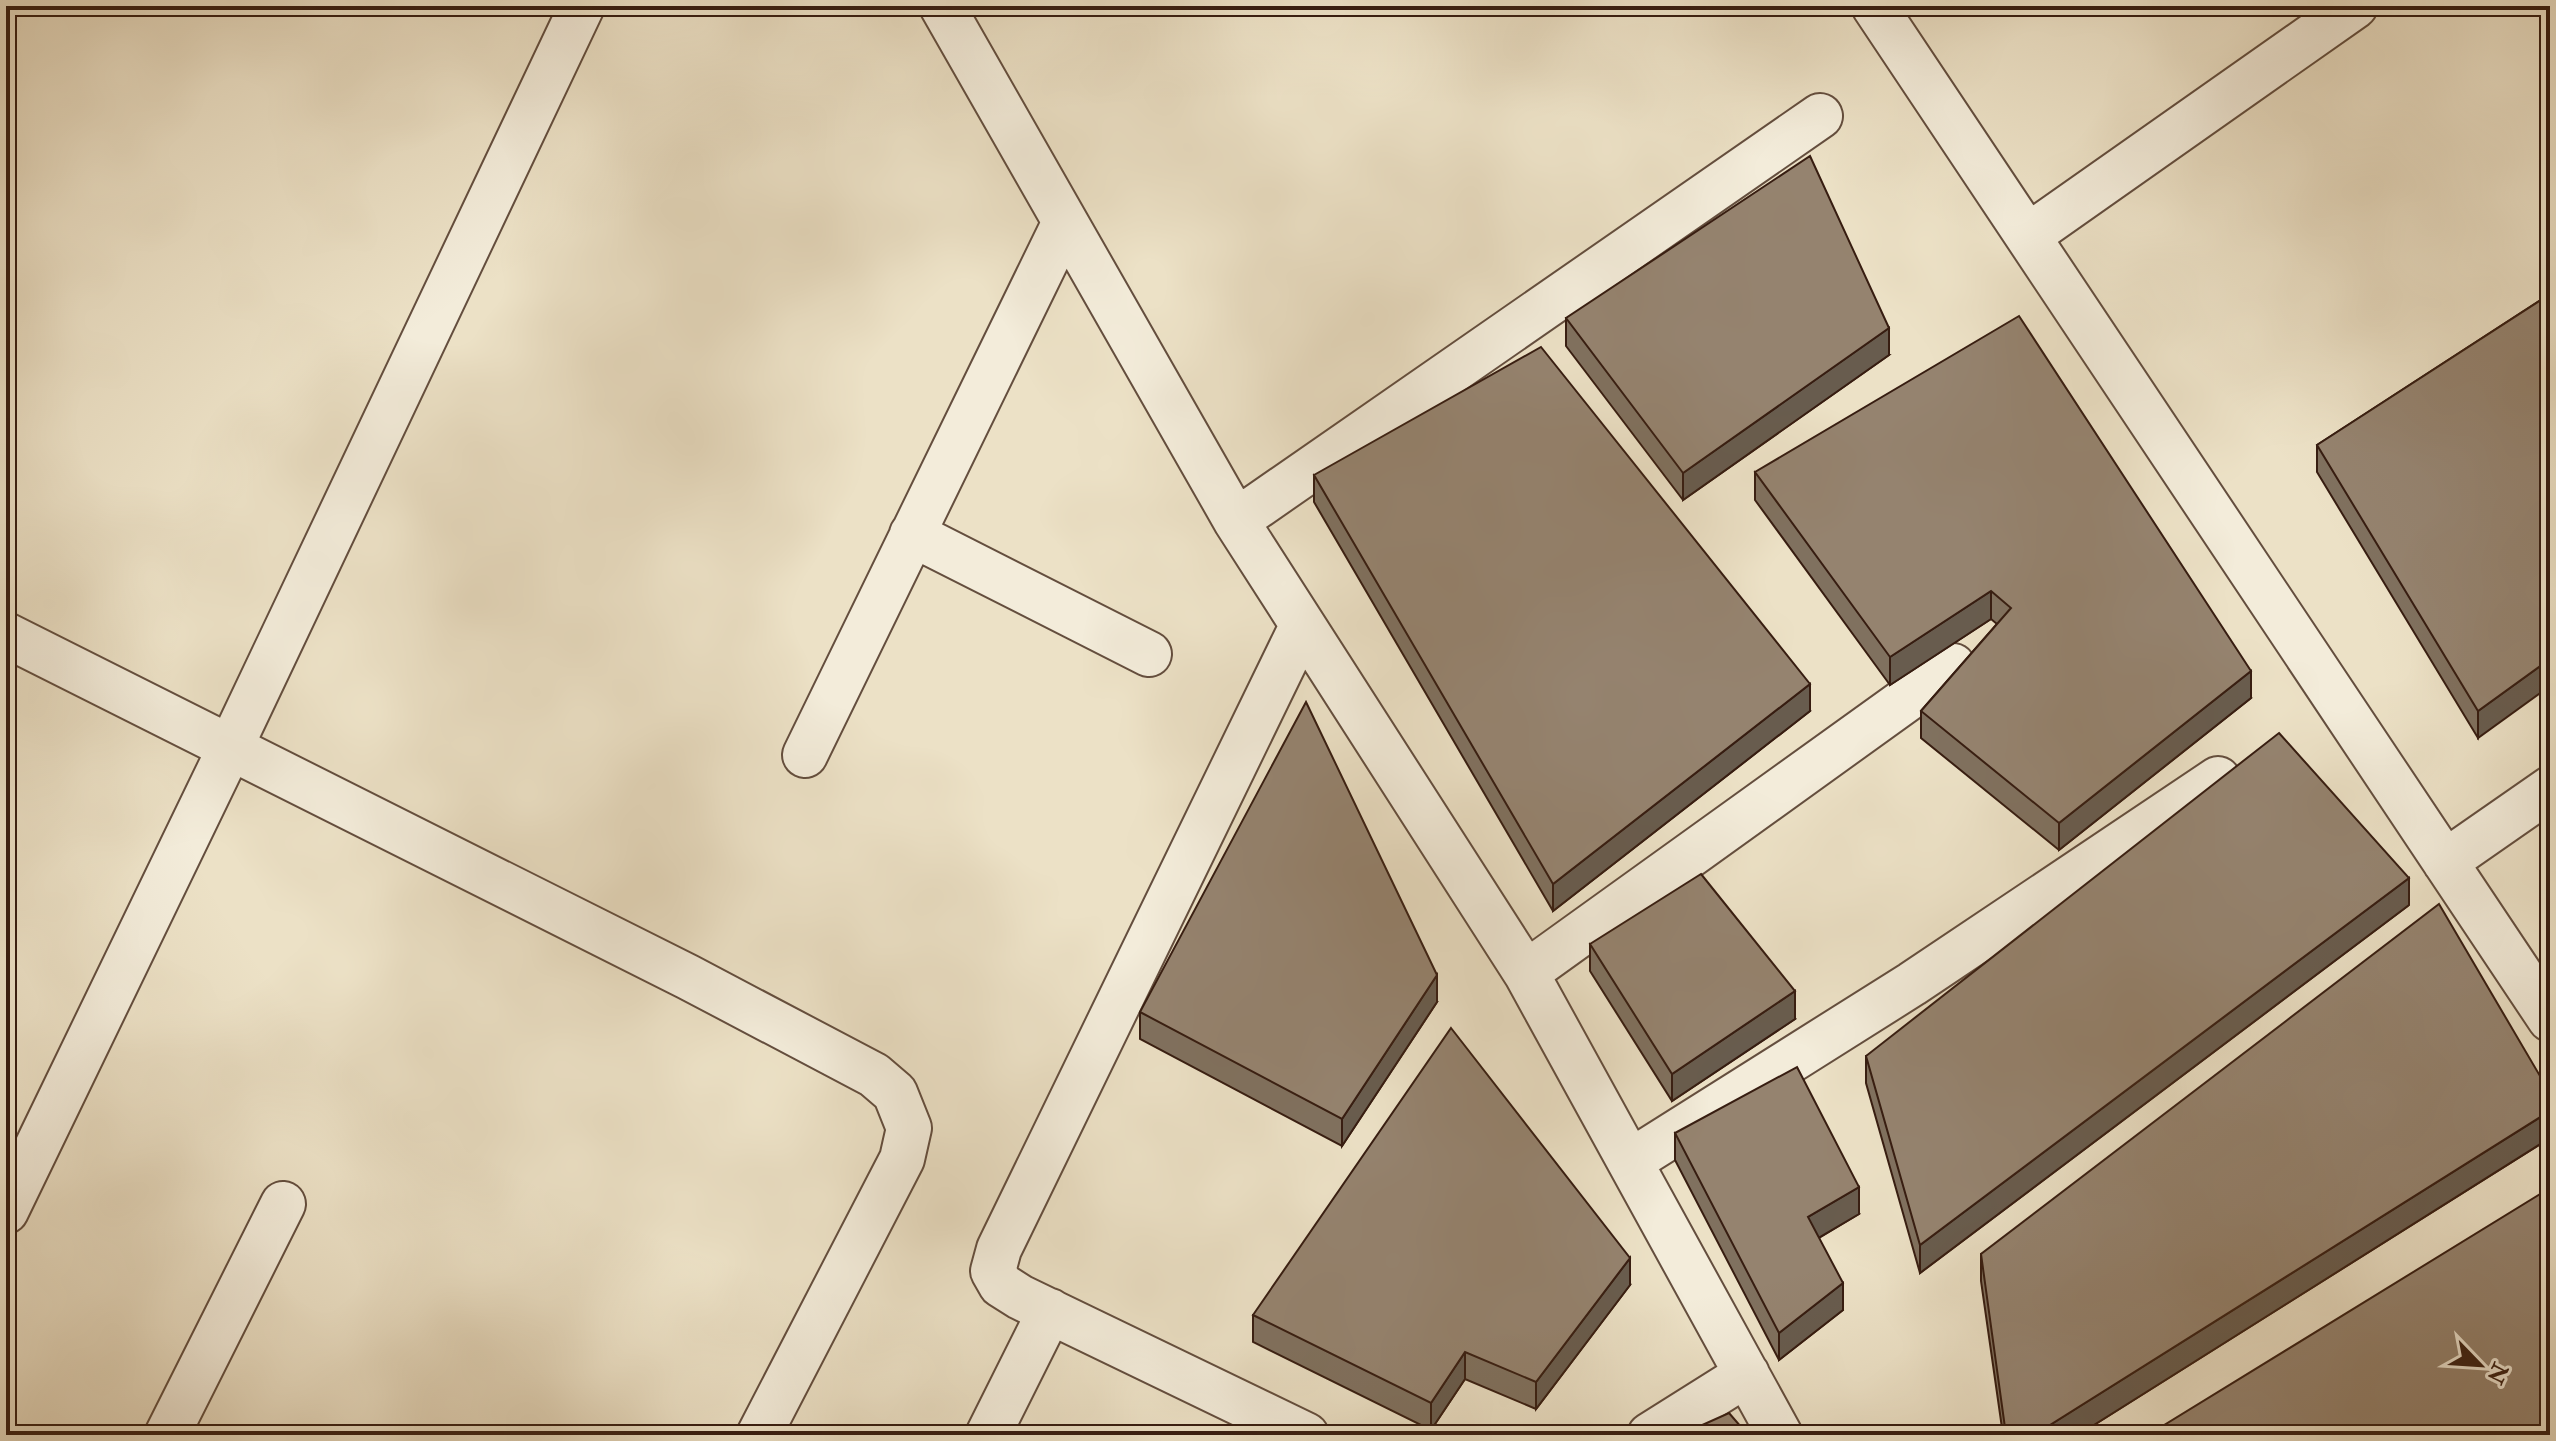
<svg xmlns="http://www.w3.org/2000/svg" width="2556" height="1441" viewBox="0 0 2556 1441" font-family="'IM FELL Double Pica',serif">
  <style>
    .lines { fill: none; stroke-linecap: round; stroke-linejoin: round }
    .minor-casing { stroke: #644e3e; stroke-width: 48 }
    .minor { stroke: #f3ecda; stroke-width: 44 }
    .wall { fill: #80715f; stroke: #371d11; stroke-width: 2 }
    .shaded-wall { fill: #685c4e; stroke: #371d11; stroke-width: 2 }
    .building { fill: #95836f; stroke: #371d11; stroke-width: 2 }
  </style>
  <rect width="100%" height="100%" fill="#ece1c6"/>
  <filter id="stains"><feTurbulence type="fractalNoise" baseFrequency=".0025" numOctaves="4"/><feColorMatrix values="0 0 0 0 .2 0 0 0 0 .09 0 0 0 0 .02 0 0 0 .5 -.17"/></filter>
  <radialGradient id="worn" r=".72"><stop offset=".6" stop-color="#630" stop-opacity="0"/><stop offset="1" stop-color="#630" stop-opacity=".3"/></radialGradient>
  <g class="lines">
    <!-- minor casing -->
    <g class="minor-casing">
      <path id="minor" d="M942,6l294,515 290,452 254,462
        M1874,6l676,1013
        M2028,236l327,-230
        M1236,521l584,-405
        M912,534l237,120
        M1302,626l-303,623 -6,22 8,14 19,12 286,138
        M6,635l682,342 186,98 21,18 14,35 -7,31 -143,276
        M805,755l259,-531
        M2445,862l105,-73
        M1526,973l427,-307
        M1631,1161l281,-177 306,-205
        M6,1211l224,-463 352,-742
        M167,1435l116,-231
        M988,1435l62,-124
        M1650,1435l97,-61"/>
    </g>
    <!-- minor -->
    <use href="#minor" class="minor"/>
  </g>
  <!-- wall -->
  <path class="wall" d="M2550,294l-72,444 -161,-266v-27z
    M1566,318l323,37 -206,145 -117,-154z
    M1755,472l496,226 -192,152 -138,-112v-27l76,-87 -6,-5 -101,66 -135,-185z
    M1314,475l496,236 -257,200 -239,-409z
    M2409,905l-489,368 -54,-190v-27z
    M1590,944l205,75 -123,82 -82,-130z
    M1437,1002l-95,144 -202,-107v-27z
    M2550,1093v45l-472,297h-75l-22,-154v-27z
    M1675,1133l184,81 -40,24 24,72 -64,50 -104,-200z
    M1630,1285l-94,124 -71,-30 -34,51 -178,-88v-27z"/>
  <!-- shaded-wall -->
  <path class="shaded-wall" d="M1889,328v27l-206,145v-27z
    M1991,591v28l-101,66v-28z
    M2550,659v27l-72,52v-27z
    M2251,671v27l-192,152v-27z
    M1810,684v27l-257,200v-27z
    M2409,878v27l-489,368v-28z
    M1437,975v27l-95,144v-27z
    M1795,991v28l-123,82v-27z
    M2550,1111v27l-472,297h-44z
    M1859,1187v27l-51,30v-27z
    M1630,1258v27l-94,124v-27z
    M1843,1283v27l-64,50v-27z
    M1465,1352v27l-34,51v-27z"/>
  <!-- building -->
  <path class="building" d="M1810,156l79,172 -206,145 -117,-155z
    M2550,294v365l-72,52 -161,-266z
    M2019,316l232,355 -192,152 -138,-112 90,-103 -20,-17 -101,66 -135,-185z
    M1541,347l269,337 -257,200 -239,-409z
    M1306,702l131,273 -95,144 -202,-107z
    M2279,733l130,145 -489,367 -54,-189z
    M1701,874l94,117 -123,83 -82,-130z
    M2439,904l111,189v18l-516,324h-28l-25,-181z
    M1451,1028l179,230 -94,124 -71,-30 -34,51 -178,-88z
    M1797,1067l62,120 -51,30 35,66 -64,50 -104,-200z
    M2550,1188v247h-402z
    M1729,1413l19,22h-68z"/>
  <!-- margin -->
  <rect width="2556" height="1441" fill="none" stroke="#ece1c6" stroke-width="32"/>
  <rect x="8" y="8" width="2540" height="1425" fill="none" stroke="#371d11" stroke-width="4"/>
  <rect x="16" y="16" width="2524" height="1409" fill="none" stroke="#371d11" stroke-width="2"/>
  <!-- north arrow -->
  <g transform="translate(2480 1365) rotate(115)" stroke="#f3ecda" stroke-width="6" paint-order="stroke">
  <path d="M0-6L14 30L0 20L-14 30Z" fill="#371d11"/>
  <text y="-12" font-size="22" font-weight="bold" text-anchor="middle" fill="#371d11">N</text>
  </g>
  <rect width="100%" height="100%" filter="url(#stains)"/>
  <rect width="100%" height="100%" fill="url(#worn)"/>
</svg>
